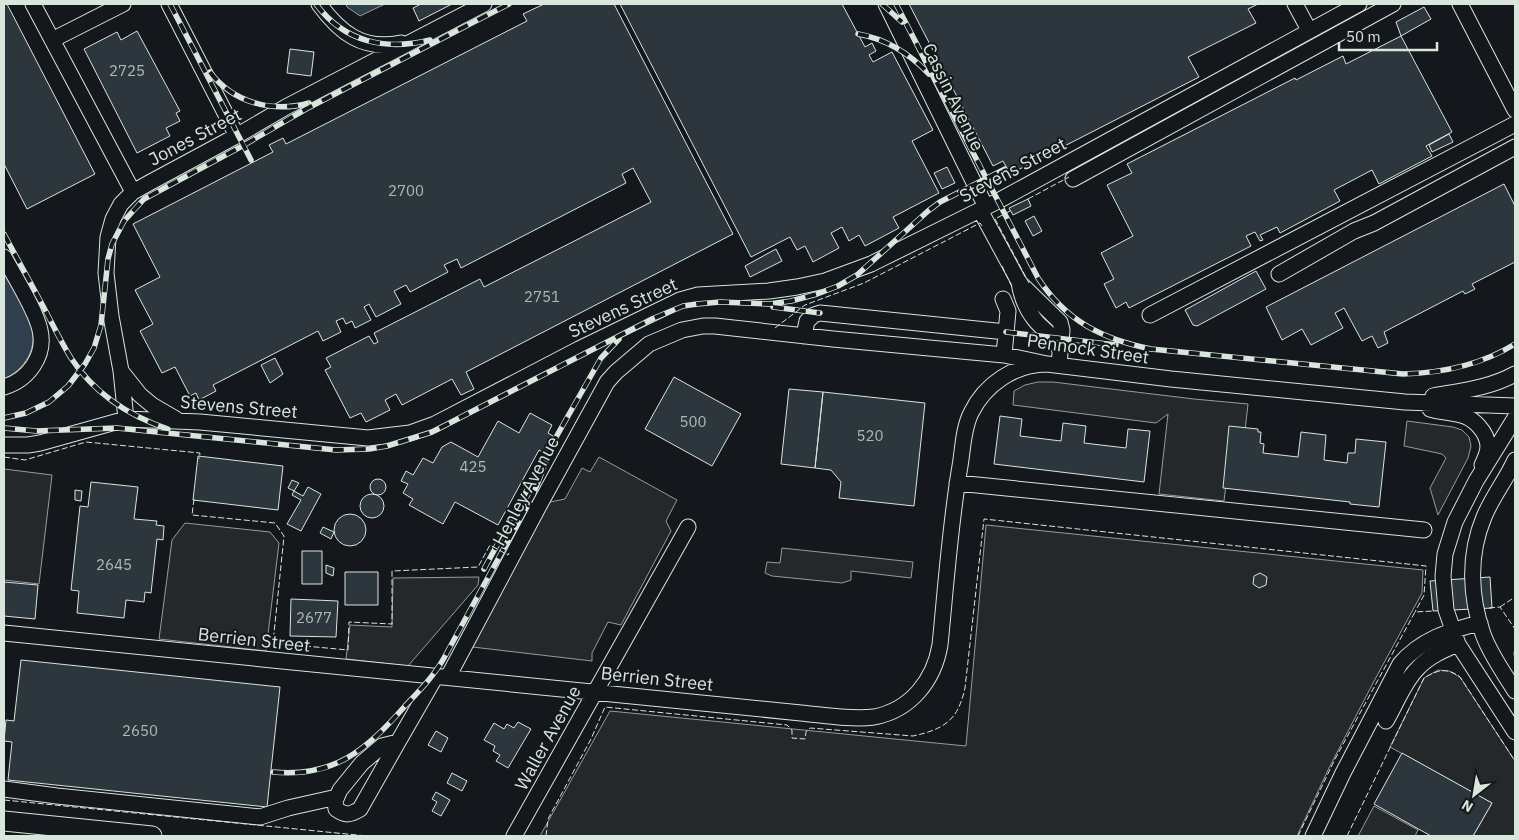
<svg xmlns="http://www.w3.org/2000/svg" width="1519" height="840" viewBox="0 0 1519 840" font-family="'IBM Plex Sans',sans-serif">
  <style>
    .parking { fill: #24282b; stroke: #939e99 }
    .water { fill: #2f3f4d; stroke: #939e99 }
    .building { fill: #2c363c; stroke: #d8e6dc }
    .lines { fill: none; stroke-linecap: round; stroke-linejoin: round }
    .minor-casing { stroke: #d8e6dc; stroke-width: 17 }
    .major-casing { stroke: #d8e6dc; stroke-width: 21 }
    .minor { stroke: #14181c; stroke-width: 15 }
    .major { stroke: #14181c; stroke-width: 19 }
    .rail-casing { stroke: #d8e6dc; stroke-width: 5.5 }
    .rail { stroke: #14181c; stroke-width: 4; stroke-dasharray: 11; stroke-linecap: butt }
    .fence { stroke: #d8e6dc; stroke-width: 1; stroke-dasharray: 6 2.5; stroke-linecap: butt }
    .labels { text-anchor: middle; stroke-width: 4; stroke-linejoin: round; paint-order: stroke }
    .number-label { font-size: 15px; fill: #adbab4 }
    .street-label { font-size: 18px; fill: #d8e6dc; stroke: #14181c }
  </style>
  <rect width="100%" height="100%" fill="#14181c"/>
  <!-- parking -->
  <path class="parking" d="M1038,382h15l141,17 54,5 -3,27 -12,-2 -9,72 -65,-7 9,-80 -12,9 -143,-18 1,-14 11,-6z
    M1407,421l46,6 9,3 7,7 2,9 -3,12 -30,57 -8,-27 16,-30 -4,-4 -38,-8z
    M599,457l78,43 -11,21 5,10 -50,94 -13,-3 -16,31v8l-128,-15 76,-142 25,-5 17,-31 8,4z
    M4,469l48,6 -13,109 -35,-4z
    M185,523l85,9 9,11 -13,108 -107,-12 13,-99z
    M986,525l437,45 -1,23 -49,90 -44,85 -32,68h-757l70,-125 356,35z
    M782,548l131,14 -2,16 -60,-7v9l-9,3 -70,-7 -7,-3 2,-11 13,1z
    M479,577l-1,8 -70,81 -62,-7 4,-34 42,2 1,-49z
    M1438,670l11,1 11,6 55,84v75h-42l19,-33 -102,-56 34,-69z
    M1374,806l44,24 -3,6h-57z"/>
  <!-- water -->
  <path class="water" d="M346,4h39l-25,12 -13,-9z
    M4,273c8,15 22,36 27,52 8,23 -7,45 -27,54z"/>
  <!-- building -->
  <path class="building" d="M4,4h3l88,170 -68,35 -23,-45z
    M421,4h31l-33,17 -6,-13z
    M544,4h70l119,230 -267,138 8,17 -13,6 -9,-16 -50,26 -6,-11 -11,6 5,10 -24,12 -5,-9 -11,5 -25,-48 6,-3 -5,-9 43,-22 5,8 4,-2 -4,-9 106,-54 4,8 167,-85 -18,-34 -11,6 4,9 -165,85 -4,-9 -13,6 4,7 -38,20 -4,-7 -12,6 7,13 -25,13 -7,-13 -5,3 7,13 -16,8 -3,-7 -6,3 -3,-6 -7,3 5,11 -18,9 -5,-10 -105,54 3,6 -17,9 -3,-7 -6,3 -15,-29 -13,6 -22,-42 13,-7 -18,-34 25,-13 -27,-53 140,-72 -4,-7 14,-7 3,6 241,-123 -4,-7z
    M620,4h222l23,43 7,-4 4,8 -7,4 4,7 19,-10 41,78 -21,11 27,52 -46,24 6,11 -34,18 -6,-11 -10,6 -7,-14 -11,6 8,15 -26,14 -8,-16 -8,4 -7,-13 -39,20z
    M909,4h349l-10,5 8,14 -68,34 11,20 -189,97 -7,-13 -10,5z
    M1424,7l7,12 -30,17 -5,-14z
    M137,31l43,80 -4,2 4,8 -14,7 4,8 -33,17 -53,-104 33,-17 4,8z
    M1401,36l51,96 -26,14 6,10 -53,28 -7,-14 -38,20 6,11 -60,32 -3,-6 -17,8 3,5 -3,1 -5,-9 -9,4 5,10 -122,62 -3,-6 -10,6 -12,-24 10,-5 -13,-26 32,-17 -26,-51 25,-12 -5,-9 168,-86 1,2 47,-24 3,8z
    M290,49l24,3 -3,24 -24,-3z
    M1449,134l4,8 -21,10 -3,-7z
    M947,167l8,16 -13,6 -8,-16z
    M1504,184l11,22v56l-43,22 3,5 -10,5 -2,-3 -79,41 4,11 -10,5 -6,-12 -10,5 -18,-33 -9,5 8,15 -32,17 -9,-16 -20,11 -16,-33z
    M1028,199l3,7 -18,9 -4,-7z
    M1034,216l8,15 -9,5 -8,-15z
    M776,249l6,12 -32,16 -5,-11z
    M1256,271l10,18 -69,37 -4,-1 -8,-15z
    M275,358l8,16 -13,9 -9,-18z
    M674,377l67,37 -29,52 -67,-37z
    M789,389l34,3 -8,76 -34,-4z
    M823,392l102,11 -11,103 -75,-8 2,-16 -10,-12 -16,-2z
    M530,413l22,12 -4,8 5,3 -9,17 -5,-3 -41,75 -43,-23 -12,22 -34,-19 4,-6 -10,-6 5,-9 -7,-3 5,-10 7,4 10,-17 10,5 9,-16 9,-5 27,15 20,-36 21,12z
    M1000,416l22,3 -2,17 41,5 2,-18 23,3 -2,17 42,5 2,-19 22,2 -6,51 -150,-18z
    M1229,426l29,3v3h3l-1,11 4,1 -1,9 35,4 3,-25 25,3 -2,25 23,3 1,-10h7l1,-14 30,3 -7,65 -29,-3v-2l-127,-14z
    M198,456l85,10 -5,44 -85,-10z
    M370 487a8 8 0 1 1 16 0a8 8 0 1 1-16 0Z
    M292,480l7,3 -5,8 -6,-3z
    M91,482l47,5 -4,32 23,2 -1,4 8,1 -1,14 -6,-1 -6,54 -6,-1 -1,10 -18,-2 -2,18 -47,-5 2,-22 -8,-1 9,-84 8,1z
    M308,487l13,7 -20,37 -14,-7 14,-24 -9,-5 2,-4 9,5z
    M75,490l7,1 -1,10 -6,-1z
    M360 506a12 12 0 1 1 24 0a12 12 0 1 1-24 0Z
    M334 530a16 16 0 1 1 32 0a16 16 0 1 1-32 0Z
    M323,527l11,5 -3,7 -11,-6z
    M302,551h20v33h-20z
    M326,565l8,3 -1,8 -7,-3z
    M345,572h33v33h-33z
    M1260,573l7,4 -1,8 -7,3 -6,-4 1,-8z
    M1490,577l2,31 -59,3 -3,-30z
    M4,582l34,3 -3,34 -31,-3z
    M291,599l47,2 -2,36 -46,-1z
    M21,660l259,27 -13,120 -259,-27 4,-38 -8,-1 2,-21 8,1z
    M518,722l13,7 -23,39 -12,-7 4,-6 -7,-4 2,-5 -11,-6 10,-17 10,6 3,-5 7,4z
    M436,731l12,7 -7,14 -13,-7z
    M1402,753l90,50 -19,33h-42l-57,-32z
    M452,773l15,8 -5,10 -15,-8z
    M436,792l14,8 -9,16 -9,-5 5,-9 -5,-3z"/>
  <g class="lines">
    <!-- minor casing -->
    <g class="minor-casing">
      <path id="minor" d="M33,4l100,188
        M169,4l68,132
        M319,4c21,29 44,47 82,39
        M886,4l100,203
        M1295,4l14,26
        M1460,4l55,106
        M52,40l71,-36
        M1073,179l320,-175
        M980,210l39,72
        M4,257c10,19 32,53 36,73 6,26 -12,50 -36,57
        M1279,274l75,-43 20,-8 141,-76
        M1003,299l5,12 -4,44
        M1150,315l365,-191
        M804,336l3,-15 7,-6 6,-2 186,19
        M1059,365l3,-35 -2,-8 -41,-40c2,14 7,27 16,38 8,10 21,17 25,31
        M121,371l19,24 12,10 24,14
        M1433,396c28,-5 57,-8 82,-22
        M1430,409c10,3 21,3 31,6 13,3 26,17 27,31 0,7 -3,13 -6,19
        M1515,418l-39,63 -21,41 -10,32 -2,22 3,34 12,34 57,88
        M126,419l-5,-48 -10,-55 -5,-43 2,-36 5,-18 8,-15 12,-12 16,-9 89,-48 48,-28 198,-103
        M4,445h24l12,-2 86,-24 74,3 168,16 42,-5 25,-9 144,-75 101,-49 18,-5 71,-4 28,-4 28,-6 46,-17 127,-63 361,-197
        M1515,460c-9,20 -23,37 -31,57 -16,38 -14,80 -1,117 7,20 21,39 32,57
        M957,483l467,47
        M4,633l797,80c22,2 51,7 73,4 37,-7 60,-37 66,-72 6,-60 10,-120 20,-179 3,-17 3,-37 11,-53 14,-29 44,-49 76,-49
        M448,677l92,-173 67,-122 9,-10 33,-28 33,-14 21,-4h12l118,13 171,16 43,9 124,15 234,23 110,4
        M1386,721c10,-17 18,-39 32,-53 11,-12 26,-18 40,-24
        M398,742l-38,67c-10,6 -14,7 -24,0l-1,-8 5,-11 22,-27 20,-17 16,-4 38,-66
        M4,789l53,7 203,21 28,-9 49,-11
        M514,836l174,-309
        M1313,836l30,-63 57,-109c20,-24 50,-34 80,-41"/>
    </g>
    <!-- major casing -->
    <g class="major-casing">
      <path id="major" d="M4,821l148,15"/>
    </g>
    <!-- minor -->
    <use href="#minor" class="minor"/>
    <!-- major -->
    <use href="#major" class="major"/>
    <!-- rail casing -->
    <g class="rail-casing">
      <path id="rail" d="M170,4l81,156
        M316,4c28,38 69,47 114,36
        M882,4l20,18
        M896,4l142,274c28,43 64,61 113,71l252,25c40,-1 78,-9 112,-30
        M458,30l51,-26
        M858,34c28,5 51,19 71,40
        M210,72c23,31 63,41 99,31
        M4,234c13,25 27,49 40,74 9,17 17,34 27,50 23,35 58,58 97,71
        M773,307l47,6
        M1006,332l110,13
        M4,418l22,-5 23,-11 19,-16 17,-22 9,-16 7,-23 7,-66 4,-15 12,-23 20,-22 100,-54 62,-36 158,-82
        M4,428l32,3 81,-3 219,22 33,-1 18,-3 45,-14 220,-113 31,-13 14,-2 23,-2 49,2 22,-3 26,-7 21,-8 19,-11 71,-64 12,-9 65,-33
        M551,446l50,-88 18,-19
        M484,569l49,-90
        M273,772c62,6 94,-23 132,-66 14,-15 29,-30 39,-48l89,-163 21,-54"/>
    </g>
    <!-- rail -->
    <use href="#rail" class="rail"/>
    <!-- fence -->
    <path class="fence" d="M1028,199l41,-22
      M1010,211l-15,8 34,64
      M1002,266l11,23
      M775,328l30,-23 59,-22 116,-60 2,3
      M4,457l21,3 61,-18 114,11 -1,6
      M194,499l-2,16 83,8 9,13 -11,107 75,7 1,-28 43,2v-53l86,-4 12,-22 18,10 1,-2
      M1500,607l15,-10
      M1489,608l11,-1 15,22
      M1515,651l-1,1 1,11
      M4,800l363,36
      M546,836l2,-17 43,-80 14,-32 182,18 5,5v8l13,1 1,-7 4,-4 103,8c32,-7 45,-16 52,-48l19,-169 442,47 -2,29 -9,17
      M1298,836l37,-77 80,-147 19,-1
      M1347,836l77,-158c13,-8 23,-11 36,-1l55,84"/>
  </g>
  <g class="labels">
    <!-- number labels -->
    <g class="number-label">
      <text x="127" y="76">2725</text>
      <text x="406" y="196">2700</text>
      <text x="542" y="302">2751</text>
      <text x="693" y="427">500</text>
      <text x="870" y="441">520</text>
      <text x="473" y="472">425</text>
      <text x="114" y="570">2645</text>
      <text x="314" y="623">2677</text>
      <text x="140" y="736">2650</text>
    </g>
    <!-- street labels -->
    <g class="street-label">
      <text transform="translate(953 97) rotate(64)" y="6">Cassin Avenue</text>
      <text transform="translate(195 137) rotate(-28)" y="6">Jones Street</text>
      <text transform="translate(1013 170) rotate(-28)" y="6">Stevens Street</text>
      <text transform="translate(623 308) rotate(-25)" y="6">Stevens Street</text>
      <text transform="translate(1088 349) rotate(8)" y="6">Pennock Street</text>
      <text transform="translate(239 407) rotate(5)" y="6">Stevens Street</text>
      <text transform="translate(526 491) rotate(-62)" y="6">Henley Avenue</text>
      <text transform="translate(254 640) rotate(6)" y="6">Berrien Street</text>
      <text transform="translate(657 679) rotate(6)" y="6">Berrien Street</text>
      <text transform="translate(548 738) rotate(-61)" y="6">Waller Avenue</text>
    </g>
  </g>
  <!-- border -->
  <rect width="1519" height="840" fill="none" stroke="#d8e6dc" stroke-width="10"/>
  <!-- north arrow -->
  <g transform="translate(1474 795) rotate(211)" stroke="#14181c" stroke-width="4" paint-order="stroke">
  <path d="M0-4L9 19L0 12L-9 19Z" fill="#d8e6dc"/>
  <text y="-8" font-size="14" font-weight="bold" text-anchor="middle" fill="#d8e6dc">N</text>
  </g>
  <!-- scale -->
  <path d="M1339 42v8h98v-8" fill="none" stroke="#d8e6dc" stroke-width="2.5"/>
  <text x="1346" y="42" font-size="15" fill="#d8e6dc" stroke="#14181c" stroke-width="4" paint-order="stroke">50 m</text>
</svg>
